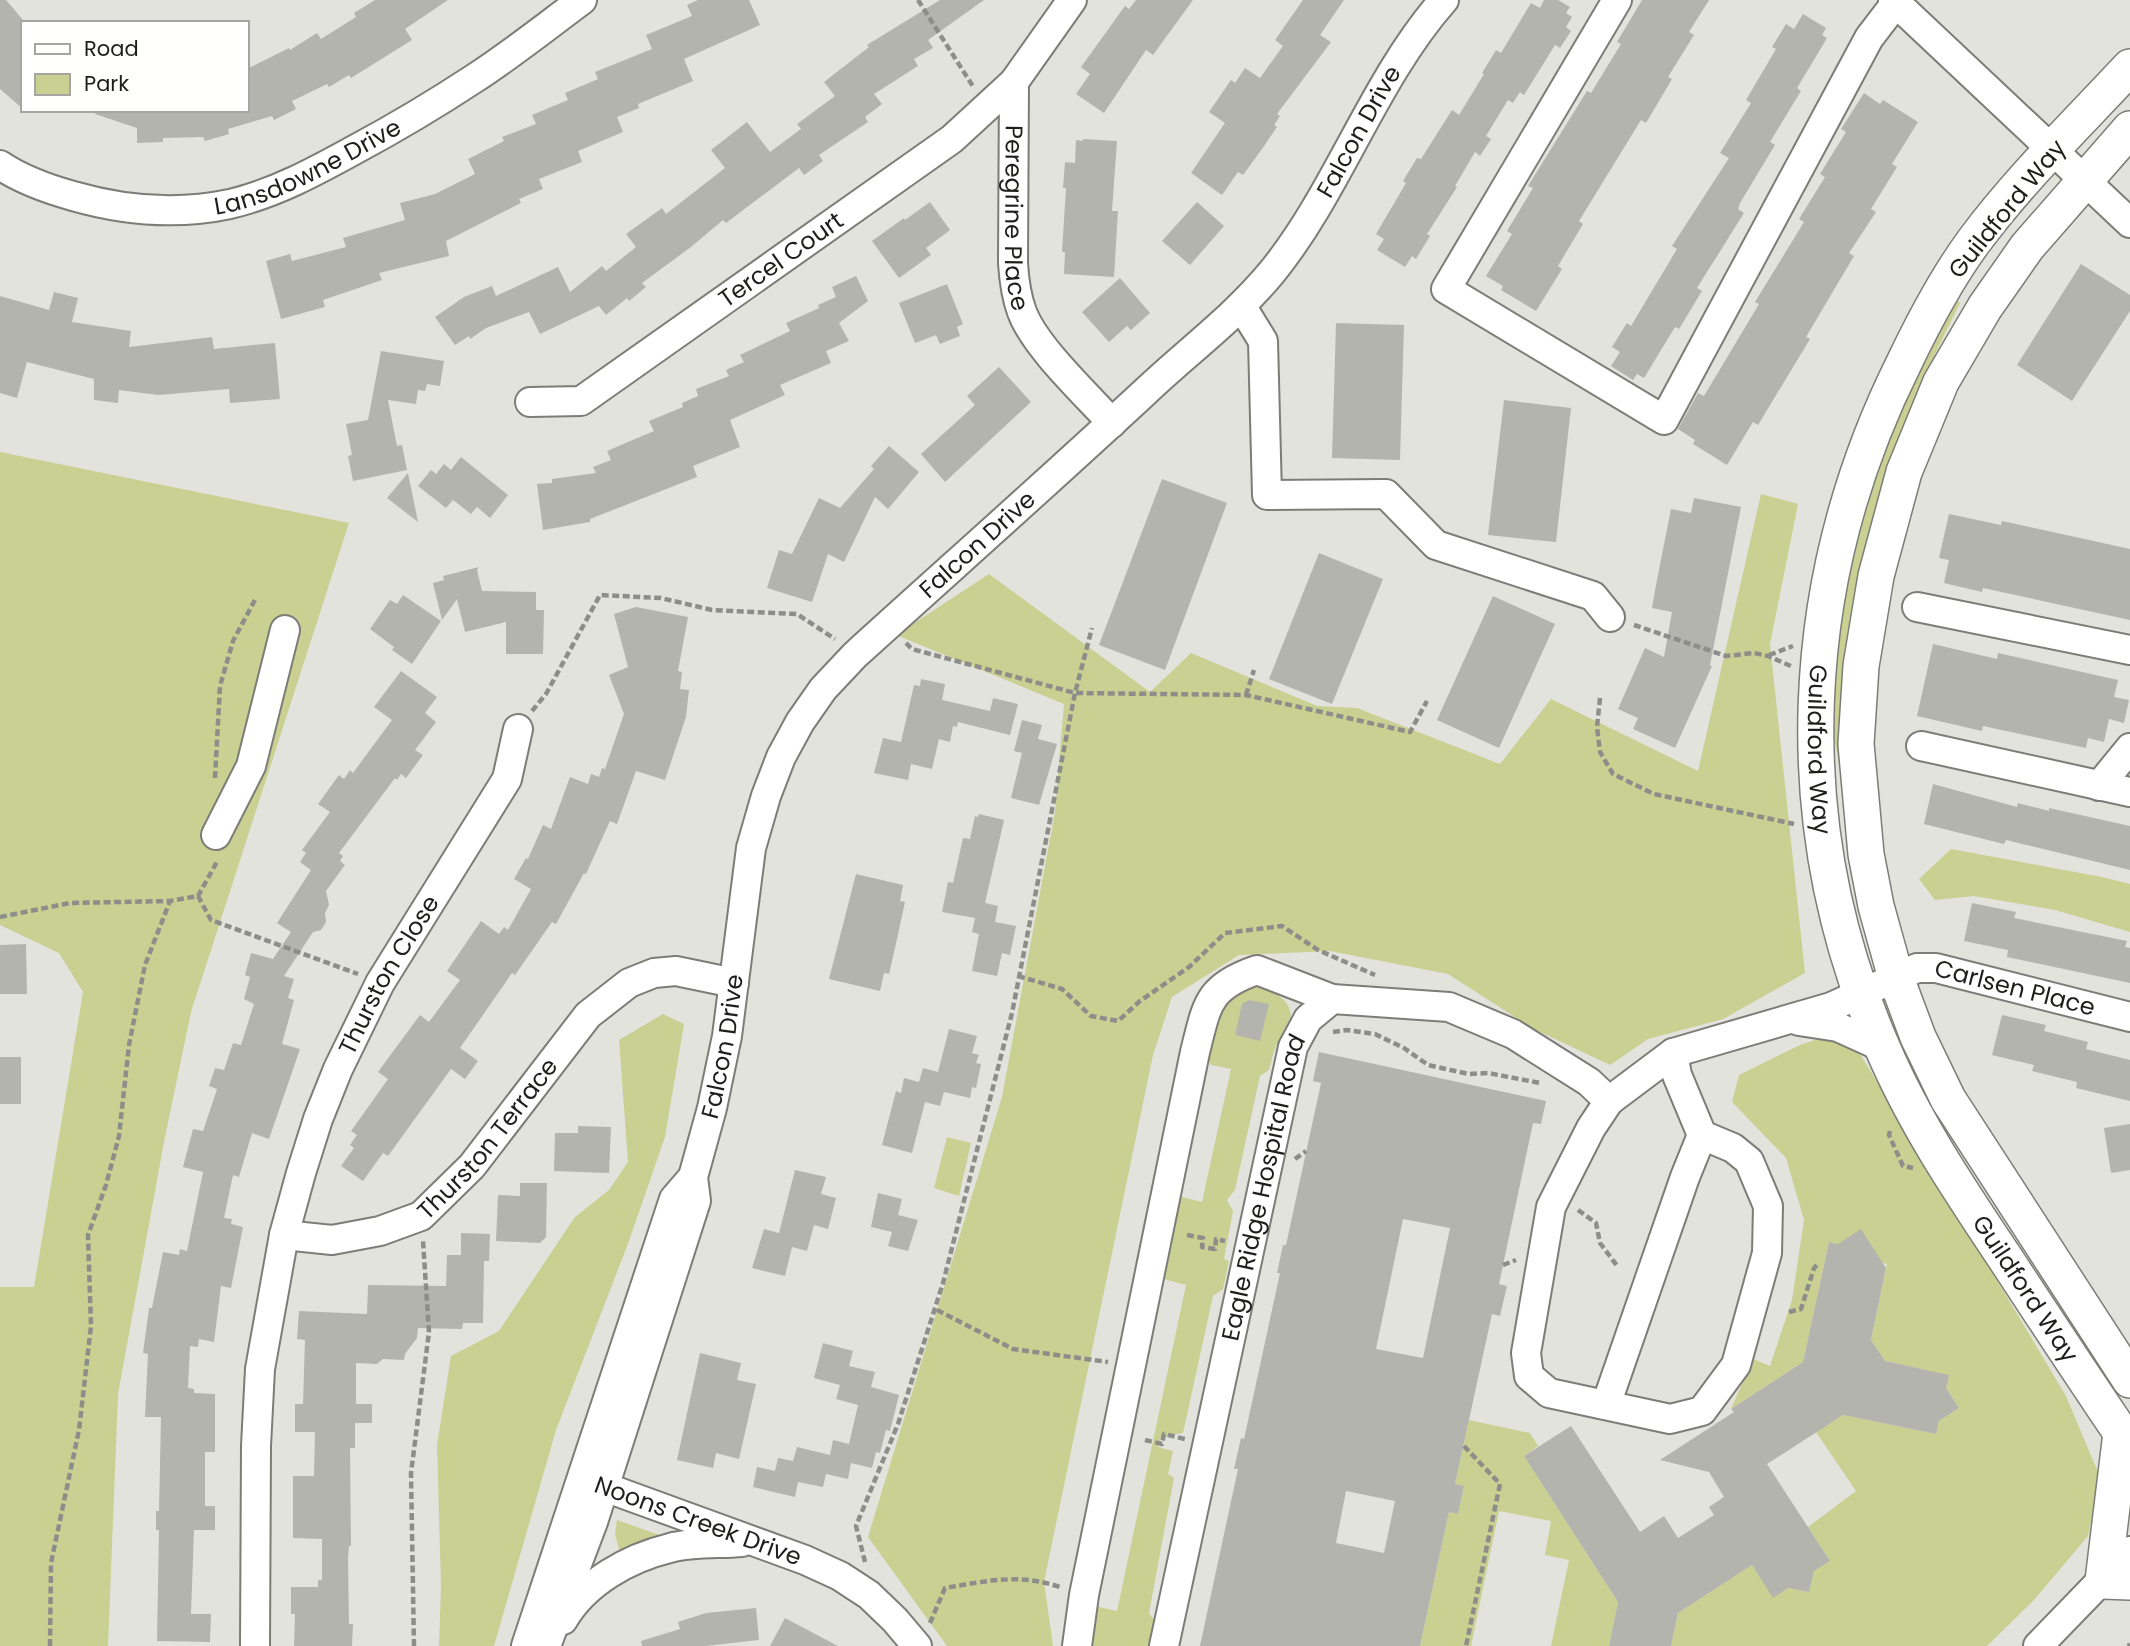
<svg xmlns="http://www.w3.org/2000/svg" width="2130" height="1646" viewBox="0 0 2130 1646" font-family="Poppins,sans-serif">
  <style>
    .green { fill: #cad091 }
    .building { fill: #b3b4ae; fill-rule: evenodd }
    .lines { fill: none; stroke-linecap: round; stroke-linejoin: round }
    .minor-casing { stroke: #7d7d78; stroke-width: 32 }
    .major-casing { stroke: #7d7d78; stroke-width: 38 }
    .path { stroke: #8d8e8a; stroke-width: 4.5; stroke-dasharray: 7 3.5; stroke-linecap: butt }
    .minor { stroke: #fff; stroke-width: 28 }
    .major { stroke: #fff; stroke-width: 35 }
    .labels { text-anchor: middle; stroke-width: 7; stroke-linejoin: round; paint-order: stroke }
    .street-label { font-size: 24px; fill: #1e1f1c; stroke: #fffffe }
  </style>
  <rect width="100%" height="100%" fill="#e2e3dd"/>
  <!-- green -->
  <path class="green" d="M1953,297l7,6 -30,61 -21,62 -64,349h-4l-9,-49 2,-102 44,-173z
    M0,452l349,71 -158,489 -27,130 -46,252 -10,252h-108v-359h34l49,-295 -24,-39 -59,-28z
    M1761,494l37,10 -28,140 35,329 -82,46 -75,20 -38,26 -78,-37 -84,-54 -118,-23 -91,4 -67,42 -19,58 -109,527 9,64h-106l-79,-109 134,-440 53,-285 9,-108 -168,-69 93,-61 161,118 41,-39 126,53 40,2 143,56 51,-65 147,72z
    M1951,849l151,28 28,7v48l-75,-22 -81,-14 -39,4 -16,-21z
    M1256,987c16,4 33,10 35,29l-17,35 -5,19 -9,6 -25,114 -8,10 6,11 -9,48 5,2 -6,28 -10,7 -30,137 -22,4 -3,10 15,4 -5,23 6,4 -25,135 7,10 -5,23h-64l3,-41 27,6 69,-326 -26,-7 18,-82 24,6 29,-133 -20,-4 -5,-8 11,-48 27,-21z
    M663,1014l21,10 -19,113 -36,104 -73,189 -62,216h-55l2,-61 -4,-140 14,-89 48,-25 76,-114 34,-27 19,-28 -9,-122z
    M1832,1034l26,17 53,85 155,260 34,81 -12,59 -54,64 -47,46h-316l7,-33 74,-48 21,32 15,-9 21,4 5,-21 16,-10 -22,-34 48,-36 -40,-59 27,-17 93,19 3,-13 20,-13 -13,-20 2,-13 -63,-14 -14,-21 16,-76c-20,-5 -38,-18 -58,-22l-26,120 -72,47 22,-50 17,7 22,-66 12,-80 -18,-62 -54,-56 7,-27 61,-30z
    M947,1137l24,6 -12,53 -25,-8z
    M1469,1420l61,13 8,13 -14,10 94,146 -9,44h-58l18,-86 -24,-5 6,-34 -52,-10 -28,135h-51l29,-134 9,2 6,-28 -9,-2z
    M617,1520l45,16 -42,17 -5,-19z"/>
  <!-- building -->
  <path class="building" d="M0,0h6l17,20v89l-23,-20z
    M375,0h73l-43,29 7,11 -61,38 -2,-3 -20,12 -2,-3 -35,17 4,8 -22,11 -2,-4 -44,13 1,5 -24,7 -2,-4 -40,1v4l-26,1v-15l-42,-14 1,-4h151v-41l42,-21 1,2 27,-17 4,6 35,-22 -2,-4z
    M698,0h51l11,25 -76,34 9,22 -55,23 1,4 -22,9 6,15 -45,19 4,11 -43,17 4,10 -24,10 2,4 -75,38 3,15 -70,17 3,7 -59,20 2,7 -44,12 -15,-58 24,-7 2,7 54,-14 -3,-9 62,-18 -5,-17 35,-9 40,-20 -7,-15 36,-18 -2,-4 34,-13 -4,-9 36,-15 -3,-7 33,-14 -3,-7 57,-23 -6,-14 46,-19 -5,-11z
    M940,0h44l-56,40 5,8 -19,11 4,7 -44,28 8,10 -17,13 3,5 -49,33 4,6 -19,14 -5,-7 -73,55 -3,-3 -32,27 -49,36 4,4 -17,14 -2,-3 -21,17 -7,-9 -59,28 -11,-22 -43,16 -16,11 -1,-3 -14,9 -20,-28 29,-20 28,-11 4,10 62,-29 12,25 32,-26 4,5 30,-24 -10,-13 36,-26 4,6 59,-46 -14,-18 36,-28 23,30 31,-23 -4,-5 38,-28 -11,-14 45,-35 -2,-2z
    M1136,0h57l-40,55 -7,-5 -42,63 -28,-19 14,-20 -9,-7 44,-61 4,3z
    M1303,0h41l-24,35 11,7 -54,72 3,2 -6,9 3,2 -15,22 -19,26 -5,-3 -16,23 -31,-22 34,-50 -16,-11 22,-32 4,3 10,-15 15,10 23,-32 -8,-6z
    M1544,0h14l12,7 -4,6 6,4 -6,10 5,4 -11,17 -5,-3 -31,50 -4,-3 -7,11 -5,-3 -22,36 5,3 -11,17 -5,-4 -20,34 2,1 -30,47 3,2 -14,23 -4,-3 -7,11 -28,-17 7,-11 -8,-5 30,-51 -3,-2 14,-23 4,1 31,-49 7,5 25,-41 -2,-1 14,-23 5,3 30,-50 9,5z
    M1642,0h67l-20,32 5,3 -26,42 4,2 -26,44 -5,-3 -62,101 4,3 -25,42 4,3 -26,42 -35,-21 2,-4 -17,-10 26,-42 -5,-3 26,-43 -5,-2 59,-95 4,2 30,-49 -4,-2z
    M1803,14l23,14 -4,7 5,3 -30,50 4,3 -31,51 5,3 -35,58 -2,6 6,4 -47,75 5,3 -23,38 -4,-2 -31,51 -7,-4 -4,6 -22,-14 9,-14 -8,-5 15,-24 4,3 46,-77 -5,-3 57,-88 -9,-5 31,-50 -5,-3 30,-51 -4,-2 14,-23 8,5z
    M1864,93l16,11 3,-4 35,22 -26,42 5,3 -26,42 5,3 -27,41 5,3 -48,81 4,2 -52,86 -5,-3 -26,43 -34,-21 2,-4 -17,-11 20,-36 6,3 55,-92 -4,-2 49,-80 -5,-3 26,-42 -5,-3 26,-42 -5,-3z
    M1083,139l34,2 -5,70h6l-4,66 -50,-3 1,-22h-3l4,-64h-3l2,-26 10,1 1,-23 7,1z
    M930,202l20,28 -24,18 5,7 -32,23 -27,-37 32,-23 1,2z
    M1197,202l27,24 -34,39 -28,-24z
    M2081,264l49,31v16l-58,90 -55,-36z
    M856,276l12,25 -29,22 10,18 -23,10 5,12 -51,22 5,10 -55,25 10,27 -47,19 4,11 -107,42v3l-47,8 -6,-46 15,-1v-4l44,-6 -3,-6 18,-7 -4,-9 47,-20 -5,-10 34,-14 -1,-4 16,-7 -2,-7 33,-13 -3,-6 18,-8 -4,-7 50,-24 -4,-8 33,-15 -1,-3 18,-8 -4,-10z
    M1120,278l30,35 -19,17 -4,-4 -18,16 -27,-30z
    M947,284l16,40 -6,3 3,9 -20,8 -4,-9 -21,8 -16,-40z
    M54,292l24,6 -6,24 59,9 -2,16 83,-10 2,12 61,-6 5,56 -50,4 -1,-14 -71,6 -39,-5 -1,13 -24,-3v-21l-67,-17 -10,36 -17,-5v-97l49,14z
    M1336,323l68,2 -4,135 -68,-2z
    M381,351l63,10 -4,25 -13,-2 -2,7 -7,-1 -2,14 -28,-4 9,46 5,-1 5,25 -54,11 -5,-25 4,-1 -6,-31 22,-4z
    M999,367l32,35 -86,80 -24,-28 54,-49 -8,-9z
    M1504,400l67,8 -15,134 -68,-7z
    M889,446l30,26 -31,37 -13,-12 -31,65 -16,-8 -16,48 -45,-14 12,-38 13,4 27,-56 21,10 34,-39 -3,-3z
    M461,457l47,38 -18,23 -13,-11 -6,7 -18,-14 -7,8 -28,-22 13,-16 5,4 8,-10 7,6z
    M408,473l10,49 -31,-24z
    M1162,479l65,24 -62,167 -66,-25z
    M1694,498l47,9 -31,158 2,1 -37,82 -42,-19 5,-11 -20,-9 27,-61 19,9 8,-45 -20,-4 4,-23 15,-76 20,4z
    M1949,514l52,11 1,-4 128,28v71l-147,-32 -1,4 -38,-9 5,-23 -10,-2z
    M1319,553l64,26 -51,125 -63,-25z
    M479,567l-2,3 5,21 54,1v18h8l-1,44h-37v-32l-41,10 -8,-33 -15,21 -9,-37 11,-3 -1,-4z
    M403,595l38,26 -29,43 -20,-14 2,-3 -24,-18 20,-29 7,4z
    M1493,596l62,28 -56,124 -62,-28z
    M636,607l52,10 -10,54 4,1 -2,17 9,1 -3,27 -21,63 -29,-9 -19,53 -7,-3 -24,53 -2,-1 -28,51 -4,-2 -37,53 -3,-2 -52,75 18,13 -13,18 -14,-10 -63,87 -5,-3 -20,28 -22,-15 13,-18 -4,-3 7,-10 -6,-4 37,-52 -10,-7 42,-57 9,7 31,-42 -13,-9 34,-50 18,13 5,-7 4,3 23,-41 -17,-10 12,-21 2,1 15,-34 8,4 19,-52 18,7 3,-10 8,3 3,-9 3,1 19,-55 -15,-39 19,-8 -14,-53z
    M1933,644l64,15 1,-6 120,27 -4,17 15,3 -5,23 -15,-4 -5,23 -16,-4 -2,10 -103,-22 -1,5 -65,-15z
    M401,671l36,26 -12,16 11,9 -21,28 8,5 -17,23 -5,-4 -4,6 -2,-2 -56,75 4,3 -3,5 5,4 -19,26 3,14 -4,8 1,9 -5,8 -8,2 -29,44 10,3 -6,19 6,2 -12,44 18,5 -31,90 -17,-6 -13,44 -6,-2 -9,43 8,1 -1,5 12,3 -12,61 -10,-2 -7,56 -15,-3 -1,8 -8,-1 -2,42 6,1v4l21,1v58h-10v54h10v24h-21l-3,84h20l-1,28 -53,-1 2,-111h-3v-19h3l2,-94h-16l3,-63 -5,-1 6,-45h3l11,-56 16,3 1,-6 7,2 16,-79 -20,-5 10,-38 10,2 14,-42 -8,-3 6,-18 9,2 9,-27 8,2 13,-41 -10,-5 6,-22 -5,-2 6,-22 22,6 18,-27 -14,-9 34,-53 -11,-8 6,-9 -4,-3 28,-38 -12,-8 21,-29 5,4 6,-9 3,3 39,-53 -18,-13z
    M921,679l24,5 -3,16 48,11 3,-13 25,6 -8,31 -52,-13 -1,5 -4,-1 -3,16 -11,-3 -7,30 -21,-5 -3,16 -34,-7 9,-35 18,4 13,-57 6,1z
    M1022,720l20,5 -4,14 19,5 -18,61 -28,-7 11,-45 -8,-2z
    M1933,784l84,23 1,-4 31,8v-3l81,18v44l-124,-30 -2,4 -80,-20z
    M979,814l25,6 -19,83 13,3 -3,16 21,4 -6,29 -8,-2 -5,23 -25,-5 7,-37 -7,-2 3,-14 -33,-6 6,-30 5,1 10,-45 7,1 5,-23 3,1z
    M856,874l47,11 -3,16 5,1 -10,46 -6,26 -5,-1 -4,18 -51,-12z
    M1972,903l44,9 -2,6 113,23 -2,6 5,1v35l-123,-26 1,-7 -44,-9z
    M26,944l1,50h-27v-49z
    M1249,1000l20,4 -9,37 -25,-6 7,-31z
    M2002,1015l44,10 -2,6 44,11 -2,7 44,11v41l-54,-13 1,-6 -45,-11 2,-6 -42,-10z
    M949,1029l28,7 -5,17 7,2 -3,8 5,1 -5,24 -4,-1 -2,11 -26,-6 -4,14 -15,-4 -13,51 -30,-8 14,-54 5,2 3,-15 15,4 4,-14 15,4z
    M1319,1052l227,49 -5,23 -8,-1 -34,161 8,2 -7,30 -8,-2 -37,170 9,2 -6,28 -9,-2 -29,134h-220l38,-177h-4l7,-31 3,1 36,-166h-3l6,-28h3l35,-162 -8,-2zM1403,1219l47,9 -27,130 -47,-9zM1346,1491l49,10 -11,52 -48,-10z
    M0,1057h21v47h-21z
    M2130,1124v46l-19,3 -7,-45z
    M578,1126l33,1 -2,46 -55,-2 1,-38h23z
    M795,1170l31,7 -5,17 15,4 -8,31 -14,-4 -7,26 -15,-4 -7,29 -33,-8 12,-39 15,4z
    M520,1183h27l-1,54 -6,6 -44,-2 2,-46 22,1z
    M878,1193l24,6 -4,16 20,5 -10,31 -20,-5 4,-14 -21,-5z
    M1861,1229l25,39 -15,72 14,21 64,14 -3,13 13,20 -20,13 -3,13 -93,-19 -76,49 63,97 -16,10 -5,21 -21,-4 -15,10 -21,-33 -74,48 -7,33h-62l9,-44 -94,-146 47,-30 69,106 24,-16 14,22 36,-23 -5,-8 15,-10 -15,-25 -49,-12 74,-48 -3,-3 72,-47 26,-120 9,2z
    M461,1233l29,1 -1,27h-5l-1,62h-20l-1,6 -44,-1 -1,10 -12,16 -1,6 -21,-1 -6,5 -21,-1v41h16v19h-17v25h-5l1,98h-2l-1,13 1,65h4l-1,22h-58l1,-32h-4v-27h27v-7h4v-41l-29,-1v-62h21l1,-44h-20v-28h8l2,-64 -8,-1 2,-28 68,3 1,-29 78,1 1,-31h14z
    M823,1343l30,8 -4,15 26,6 -4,15 28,8 -9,36 -4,-1 -6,23 -4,-1 -4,16 -21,-5 -3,16 -22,-5 -3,13 -25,-5 -3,15 -42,-10 4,-20 18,4 3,-13 15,3 4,-14 33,8 3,-15 16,4 9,-39 -22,-6 4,-14 -26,-7z
    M700,1353l41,10 -4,17 19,4 -17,75 -23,-6 -3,15 -36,-8z
    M756,1608l3,32 -53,6h-64l-1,-5 39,-12 -2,-7 28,-9z
    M785,1618l53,28h-68z"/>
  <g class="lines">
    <!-- minor casing -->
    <g class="minor-casing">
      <g id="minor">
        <path d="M1617,0l-171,289 218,131 205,-382 29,-38"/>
        <path d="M1893,0l237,223"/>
        <path id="s1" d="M1014,82l-1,181c1,16 3,33 9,49 13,35 64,82 90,111"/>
        <path id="s2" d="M0,165c22,15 48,24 73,31 52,15 105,19 157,8 46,-11 86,-33 126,-55 41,-22 81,-46 119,-71 37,-24 72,-52 107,-78"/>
        <path d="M1242,307l21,34 4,154 119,-1 50,51 157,51 17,21"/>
        <path id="s3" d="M530,402l51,-1 371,-262 62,-57 58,-82"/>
        <path d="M1917,607l213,43"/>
        <path d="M1921,746l209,46"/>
        <path d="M2099,786l31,-38"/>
        <path d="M216,835l35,-69 34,-136"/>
        <path d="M1799,1021l39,6 44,20"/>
        <path d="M1609,1101l-18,27 -40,79 -25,146 3,23 20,17 121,26 32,-8 34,-46 31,-112 1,-47 -19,-45 -16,-13 -31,-13 -25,-60 -4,-22"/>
        <path id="s4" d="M284,1235l48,5 48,-9 41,-15 51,-50 116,-151 41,-32 25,-10 22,-2 58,12"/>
        <path d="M1606,1405l79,-228 17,-42"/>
        <path id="s5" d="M588,1481l217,79 35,16 29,19 26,25 22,26"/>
        <path d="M563,1620c22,-38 66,-62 107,-72 22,-6 49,-4 72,-6"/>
        <path id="s6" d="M255,1646l1,-200 4,-77 24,-134 17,-62 17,-54 20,-50 42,-86 127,-204 11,-50"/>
        <path d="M526,1646l148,-447 19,-22"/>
        <path id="s7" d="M546,1646l47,-124 103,-321 -3,-24 19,-69 15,-72 24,-188 15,-52 15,-39 19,-35 23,-33 32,-34c97,-88 194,-174 290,-263 42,-40 89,-74 127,-120 66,-81 102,-193 172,-272"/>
        <path id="s8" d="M1077,1646l7,-51 111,-543c12,-47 12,-65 62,-82l75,29 117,8 64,27 76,48 20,19 64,-48 158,-46 86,-39h19l194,49"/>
        <path id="s9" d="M1164,1646l129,-599 15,-28 24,-20"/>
        <path d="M2038,1646l92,-95"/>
      </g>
    </g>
    <!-- major casing -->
    <g class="major-casing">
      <g id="major">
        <path id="s10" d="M2130,67c-53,57 -110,112 -156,174 -28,38 -50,80 -70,122 -108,217 -119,463 -21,686 33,77 80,146 126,215 40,61 80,122 121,182"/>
        <path d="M2130,129l-103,118 -42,60 -44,75 -37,90 -28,104 -15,90 -5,78 10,110 10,52 20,72 22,59 30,62 182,281"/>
        <path d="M2121,1433l-18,148 27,1"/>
      </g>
    </g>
    <!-- path -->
    <path class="path" d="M918,0l56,88
      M1634,625l92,31 28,-3 14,3 25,11
      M906,643l6,6 163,44 171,2 164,37 17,-31
      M1769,655l24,-9
      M1246,695l8,-25
      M1600,698l-3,29 3,25 13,22 41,20 140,30
      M532,711l14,-17 54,-99 61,3 51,12 85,4 38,25
      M215,778l5,-92 13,-45 23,-43
      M198,896l13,24 147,54
      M0,917l70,-14 100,-2 28,-5 20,-36
      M1018,976l44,13 29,27 27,5 22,-20 49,-34 36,-34 57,-7 36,24 57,25
      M1333,1032l14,-2 28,4 29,14 24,17 41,9 19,-1 52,10
      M1890,1131l-1,4 14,31 10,2
      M1295,1159l11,-8
      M1578,1210l18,13 4,20 18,24
      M1187,1235l16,3 -1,9 13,2 1,-10 9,2
      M1503,1265l13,-5
      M937,1310l76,39 95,13
      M1789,1312l12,-3 13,-41 4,-4
      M1145,1440l17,4 2,-10 21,5
      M1464,1446l36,38 -34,162
      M865,1562l-9,-36 42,-102 45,-141 69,-270 63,-320 17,-65
      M930,1623l15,-35c42,-7 73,-15 115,-1
      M50,1646l1,-83 28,-133 12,-104 -3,-91 18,-50 13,-49 10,-91 16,-80 25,-64
      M414,1646l-3,-173 18,-141 -6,-91
      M2128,1646l2,-2"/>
    <!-- minor -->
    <use href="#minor" class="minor"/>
    <!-- major -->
    <use href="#major" class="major"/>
  </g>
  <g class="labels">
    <!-- street labels -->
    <g class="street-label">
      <text dy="8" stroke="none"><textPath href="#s7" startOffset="1783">Falcon Drive</textPath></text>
      <text dy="8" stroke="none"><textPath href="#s2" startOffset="324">Lansdowne Drive</textPath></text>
      <text transform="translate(2007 209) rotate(-51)" y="8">Guildford Way</text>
      <text dy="8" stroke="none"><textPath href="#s1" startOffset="136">Peregrine Place</textPath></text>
      <text dy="8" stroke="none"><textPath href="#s3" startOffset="296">Tercel Court</textPath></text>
      <text dy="8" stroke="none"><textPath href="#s7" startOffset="1216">Falcon Drive</textPath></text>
      <text dy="8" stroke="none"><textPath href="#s10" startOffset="775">Guildford Way</textPath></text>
      <text dy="8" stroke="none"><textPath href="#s6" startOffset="695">Thurston Close</textPath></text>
      <text dy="8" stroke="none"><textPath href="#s8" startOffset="1540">Carlsen Place</textPath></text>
      <text dy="8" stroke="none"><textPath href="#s7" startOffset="628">Falcon Drive</textPath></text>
      <text dy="8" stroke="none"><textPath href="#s4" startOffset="243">Thurston Terrace</textPath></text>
      <text dy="8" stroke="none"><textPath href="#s9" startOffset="469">Eagle Ridge Hospital Road</textPath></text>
      <text dy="8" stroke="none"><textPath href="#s10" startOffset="1363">Guildford Way</textPath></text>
      <text dy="8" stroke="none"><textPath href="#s5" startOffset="117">Noons Creek Drive</textPath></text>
    </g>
  </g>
  <!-- legend -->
  <rect x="21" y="21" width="228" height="91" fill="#fffffe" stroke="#a5a5a4" stroke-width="2"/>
  <rect x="35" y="44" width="35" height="10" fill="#ffffff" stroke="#a5a5a4" stroke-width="2"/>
  <text x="84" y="56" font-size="21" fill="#1e1f1c">Road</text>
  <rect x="35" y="74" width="35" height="21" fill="#cad091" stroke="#a5a5a4" stroke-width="2"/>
  <text x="84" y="91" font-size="21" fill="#1e1f1c">Park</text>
</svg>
